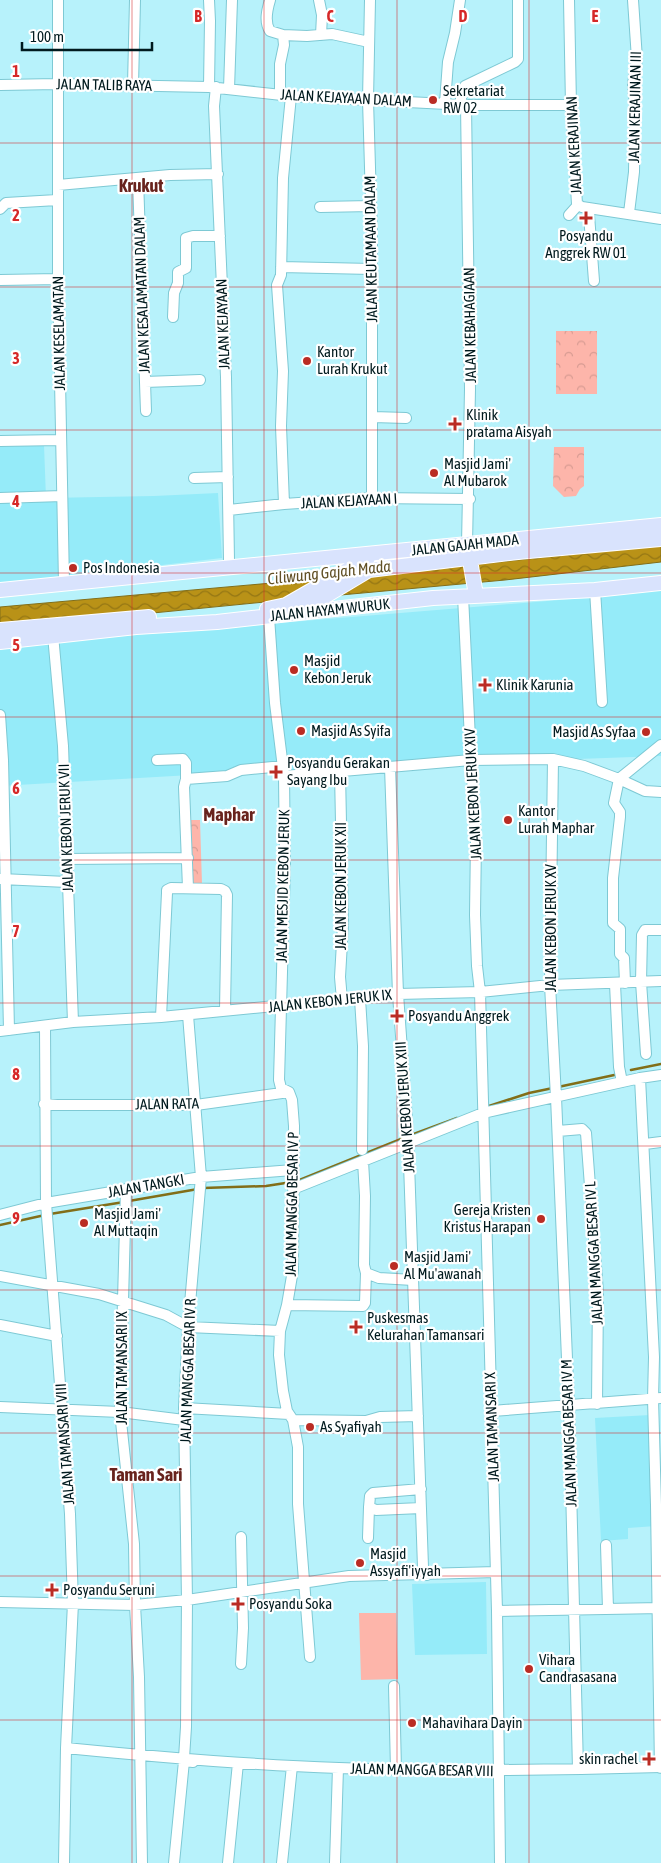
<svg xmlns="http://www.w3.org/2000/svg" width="661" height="1863" viewBox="0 0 661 1863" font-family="'Asap Condensed',sans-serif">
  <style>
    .built { fill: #95ebf9 }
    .green { fill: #fdb5aa }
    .forest { fill: url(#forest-crowns) }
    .water { fill: url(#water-waves); stroke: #826e19 }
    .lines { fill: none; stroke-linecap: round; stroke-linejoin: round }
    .stream { stroke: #826e19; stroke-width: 2.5 }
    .minor-casing { stroke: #7ec9d4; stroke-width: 12 }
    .major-casing { stroke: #fff; stroke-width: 16 }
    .minor { stroke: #fff; stroke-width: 10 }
    .major { stroke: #d9e3fd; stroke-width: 14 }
    .grid { fill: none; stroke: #d62828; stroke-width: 1; stroke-opacity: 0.55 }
    .poi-dot { fill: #ba2c24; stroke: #fff; stroke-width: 2 }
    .labels { text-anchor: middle; stroke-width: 4.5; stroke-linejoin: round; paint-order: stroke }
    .street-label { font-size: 15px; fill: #001a1e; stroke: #fff }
    .poi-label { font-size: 15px; fill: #001a1e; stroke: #fff; text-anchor: start }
    .water-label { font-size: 16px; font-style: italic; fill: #615025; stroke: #fff }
    .quarter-label { font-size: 18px; font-weight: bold; fill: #68231d; stroke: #fff }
    .grid-label { font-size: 16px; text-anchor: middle; font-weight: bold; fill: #d62828; stroke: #fff; stroke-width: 4.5; stroke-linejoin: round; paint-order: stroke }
  </style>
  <defs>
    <pattern id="forest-crowns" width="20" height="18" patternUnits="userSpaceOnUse" patternTransform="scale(1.25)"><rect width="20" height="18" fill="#fdb5aa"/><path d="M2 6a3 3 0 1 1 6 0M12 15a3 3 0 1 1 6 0" fill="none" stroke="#d79b92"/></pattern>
    <pattern id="water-waves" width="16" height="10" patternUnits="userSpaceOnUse" patternTransform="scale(1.25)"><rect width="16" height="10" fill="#b99217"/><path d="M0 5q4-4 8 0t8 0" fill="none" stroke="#947614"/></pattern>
  </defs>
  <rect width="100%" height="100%" fill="#b7f2fb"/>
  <!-- built -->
  <path class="built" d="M44,445l2,53 108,-2 64,-3 4,65 -222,26v-137z
    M661,588v168l-382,14 -279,16v-140l596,-49z
    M650,1415l6,111 -28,2v11l-27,2 -6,-123z
    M486,1582l1,72 -72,1 -3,-71z"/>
  <!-- green -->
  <path class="green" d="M359,1613h37l2,66 -37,1z"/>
  <!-- forest -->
  <path class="forest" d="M556,331h41v63h-41z
    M554,447h30v39l-4,3 -4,7 -12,1 -11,-11z
    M190,820h10l2,64 -10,1z"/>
  <!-- water -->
  <path class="water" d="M661,545v17l-156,18 -230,21 -275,27v-21l442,-39z"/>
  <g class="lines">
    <!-- stream -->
    <path class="stream" d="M631,1070l30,-6
      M558,1087l61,-13
      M486,1107l43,-14 24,-5
      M411,1135l46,-17
      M297,1181l109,-44
      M203,1188l63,-2 26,-4
      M129,1201l69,-12
      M50,1214l74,-12
      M0,1225l45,-10"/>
    <!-- minor casing -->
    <g class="minor-casing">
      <path id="minor" d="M58,0v279l6,304
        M209,0l1,21 -1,66
        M270,0c-3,10 -6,22 0,31l13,4 1,10 -4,19v31
        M319,0l3,15 -1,20
        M370,0l-2,100 4,135v263
        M569,0l2,105 6,99 5,3 79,12
        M283,35l24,1 25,-2 37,8
        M0,85l57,-1 152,3 82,9 175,9h105
        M133,85l2,-85
        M216,87l-2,19 12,271 3,183
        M229,89l3,-89
        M445,103l3,-41 7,-29 5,-33
        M460,105l2,-12 3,-7 50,-24 3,-3v-59
        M466,105l4,284 -3,156
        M138,179l8,232
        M58,185l112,-10 48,-1
        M320,207l51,-1
        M0,209l6,-6 51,-3
        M629,213l5,-41 1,-65 -2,-23 4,-25 -4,-59
        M569,215l9,-10
        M589,215l5,66
        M281,267l91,2
        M0,280l58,-1
        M173,317l1,-24 4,-10v-11l8,-4v-30l7,-2h27
        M145,382l55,-2
        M373,417l33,1
        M0,441l60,-1
        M194,478l34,-1
        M0,498l62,-2
        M284,504l-3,-78 2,-55 -6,-86 4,-10 2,-97 8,-82
        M229,510l55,-6 88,-6 98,1
        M595,590l7,112
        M463,596l8,164 5,80 -1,75 2,51 3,26 17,619 3,252
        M269,617l6,86 9,73 1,88 -6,216 2,8 8,4 3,8 2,26 -1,144 -6,35 -7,26 -1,24 4,36 4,20 6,9 5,27v57l12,153
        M53,635l10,111 10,276
        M0,715l3,45 6,270
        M553,759l-3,226 6,112 13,309 9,363
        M157,760l26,-1 3,4v16l-2,8 4,101
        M390,767l8,227 10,140 15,433 4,8
        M340,772l3,153 -3,52 2,23
        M284,776l187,-16 82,-1 31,7 35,13 26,12 16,1
        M186,779l41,-3 14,-6 42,-4
        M619,779l-5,24 6,9v5l-7,61v45l7,6v25l4,4 1,25
        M619,779l42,-34
        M66,859l122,-1
        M1,879l66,3
        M615,984l4,83 3,15
        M360,999l3,47 -1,104
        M161,1017l6,-124v-3l4,-2 50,1 4,2 2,4 -2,115
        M45,1026l1,177 24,311 3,89 -7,145 -2,115
        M0,1031l73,-9 88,-5 237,-23 82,-2 70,-7 111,-4
        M646,1054l-5,-72 1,-47 3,-5h16
        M640,1078l14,279 -1,42 3,106 4,263
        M44,1104l13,1h139l93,-13
        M558,1131l24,-2 4,4 12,159 -1,112
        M645,1144l16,-2
        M126,1189l-6,223 14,132 1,61 4,72 3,186
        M293,1189l190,-76 157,-35 21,-3
        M0,1215l46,-12 155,-26 92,-7
        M366,1273l13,5 34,2
        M0,1276l99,18 67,21 22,12 92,4
        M287,1305l76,1 2,-3 1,-30 -2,-8 1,-69 -2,-35
        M0,1325l57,11
        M0,1407l120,5 64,8
        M184,1408l105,6
        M492,1411l169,-13
        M293,1420l73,1 14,-4 38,-1
        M421,1489l-48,4 -3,3 -1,11 7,3 45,-2
        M241,1537l2,91 -2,36
        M368,1538l1,-31
        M606,1545l2,64
        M0,1602l135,3 52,-5 162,-24 147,-4
        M497,1611l164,-3
        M394,1686l2,84
        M66,1748c91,9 182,17 273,20 107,4 215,2 322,-1
        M184,1758l2,-31 1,-127 -3,-192 4,-81 13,-150 -13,-162
        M174,1863l10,-102 9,1
        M228,1863l10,-100
        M282,1863l10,-97
        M335,1863l3,-95"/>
    </g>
    <!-- major casing -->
    <g class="major-casing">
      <path id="major" d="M468,549l8,46
        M0,590l661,-65
        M267,609l19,-4 82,-47
        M299,610l15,-7 55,-33 149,-18 143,-13
        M0,630l149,-13
        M0,642l136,-15 81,-5 216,-24 162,-8 66,-7"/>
    </g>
    <!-- minor -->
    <use href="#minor" class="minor"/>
    <!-- major -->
    <use href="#major" class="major"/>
  </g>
  <!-- grid -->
  <path class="grid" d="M132,0v1863M264,0v1863M397,0v1863M529,0v1863M0,143h661M0,287h661M0,430h661M0,573h661M0,717h661M0,860h661M0,1003h661M0,1146h661M0,1290h661M0,1433h661M0,1576h661M0,1720h661"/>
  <!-- markers -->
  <g class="poi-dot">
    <circle cx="433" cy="100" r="5"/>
    <path d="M583.5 210.5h5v5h5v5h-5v5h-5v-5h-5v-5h5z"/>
    <circle cx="307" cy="361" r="5"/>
    <path d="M452.5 416.5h5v5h5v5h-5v5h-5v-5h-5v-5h5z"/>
    <circle cx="434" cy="473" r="5"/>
    <circle cx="73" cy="568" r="5"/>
    <circle cx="294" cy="670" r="5"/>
    <path d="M482.5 677.5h5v5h5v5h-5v5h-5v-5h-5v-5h5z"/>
    <circle cx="301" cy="731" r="5"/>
    <circle cx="646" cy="732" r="5"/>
    <path d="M273.5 764.5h5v5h5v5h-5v5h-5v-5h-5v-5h5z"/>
    <circle cx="508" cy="820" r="5"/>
    <path d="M394.5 1008.5h5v5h5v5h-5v5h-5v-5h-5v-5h5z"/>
    <circle cx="541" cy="1219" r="5"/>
    <circle cx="84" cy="1223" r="5"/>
    <circle cx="394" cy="1266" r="5"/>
    <path d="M353.5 1319.5h5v5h5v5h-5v5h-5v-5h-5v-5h5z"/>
    <circle cx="310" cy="1427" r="5"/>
    <circle cx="360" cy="1563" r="5"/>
    <path d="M49.5 1582.5h5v5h5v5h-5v5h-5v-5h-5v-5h5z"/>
    <path d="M235.5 1596.5h5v5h5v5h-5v5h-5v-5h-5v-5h5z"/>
    <circle cx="529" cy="1669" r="5"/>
    <circle cx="412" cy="1723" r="5"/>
    <path d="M646.5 1751.5h5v5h5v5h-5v5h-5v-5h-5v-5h5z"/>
  </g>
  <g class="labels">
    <!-- street labels -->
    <g class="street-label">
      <text transform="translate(104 85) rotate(1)" y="5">JALAN TALIB RAYA</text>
      <text transform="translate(346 98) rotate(3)" y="5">JALAN KEJAYAAN DALAM</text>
      <text transform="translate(635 107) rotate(-89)" y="5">JALAN KERAJINAN III</text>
      <text transform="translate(574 145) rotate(-93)" y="5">JALAN KERAJINAN</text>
      <text transform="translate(371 249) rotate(-91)" y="5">JALAN KEUTAMAAN DALAM</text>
      <text transform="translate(142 295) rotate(-92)" y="5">JALAN KESALAMATAN DALAM</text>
      <text transform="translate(223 324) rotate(-92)" y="5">JALAN KEJAYAAN</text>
      <text transform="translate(470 325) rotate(-91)" y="5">JALAN KEBAHAGIAAN</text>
      <text transform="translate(59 333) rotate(-91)" y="5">JALAN KESELAMATAN</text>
      <text transform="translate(349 501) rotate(-3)" y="5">JALAN KEJAYAAN I</text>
      <text transform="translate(465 545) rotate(-6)" y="5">JALAN GAJAH MADA</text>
      <text transform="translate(330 610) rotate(-6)" y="5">JALAN HAYAM WURUK</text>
      <text transform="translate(473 794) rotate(-93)" y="5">JALAN KEBON JERUK XIV</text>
      <text transform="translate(66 828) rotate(-92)" y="5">JALAN KEBON JERUK VII</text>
      <text transform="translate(283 886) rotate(-89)" y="5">JALAN MESJID KEBON JERUK</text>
      <text transform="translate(341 886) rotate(-90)" y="5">JALAN KEBON JERUK XII</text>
      <text transform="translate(551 928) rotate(-90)" y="5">JALAN KEBON JERUK XV</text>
      <text transform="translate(330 1001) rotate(-6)" y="5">JALAN KEBON JERUK IX</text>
      <text transform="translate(167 1104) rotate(-1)" y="5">JALAN RATA</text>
      <text transform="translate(405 1107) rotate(-94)" y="5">JALAN KEBON JERUK XIII</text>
      <text transform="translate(146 1186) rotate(-10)" y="5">JALAN TANGKI</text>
      <text transform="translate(292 1204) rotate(-89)" y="5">JALAN MANGGA BESAR IV P</text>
      <text transform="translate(594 1253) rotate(-93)" y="5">JALAN MANGGA BESAR IV L</text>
      <text transform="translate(122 1368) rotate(-90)" y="5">JALAN TAMANSARI IX</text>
      <text transform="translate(188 1371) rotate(-88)" y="5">JALAN MANGGA BESAR IV R</text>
      <text transform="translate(492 1427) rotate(-92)" y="5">JALAN TAMANSARI X</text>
      <text transform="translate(569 1433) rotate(-92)" y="5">JALAN MANGGA BESAR IV M</text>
      <text transform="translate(65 1444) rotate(-94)" y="5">JALAN TAMANSARI VIII</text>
      <text transform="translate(422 1770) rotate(1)" y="5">JALAN MANGGA BESAR VIII</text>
    </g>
    <!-- poi labels -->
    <g class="poi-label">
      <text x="443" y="96">Sekretariat<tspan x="443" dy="17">RW 02</tspan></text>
      <text x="586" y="241" text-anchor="middle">Posyandu<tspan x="586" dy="17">Anggrek RW 01</tspan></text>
      <text x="317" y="357">Kantor<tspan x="317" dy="17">Lurah Krukut</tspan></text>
      <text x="466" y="420">Klinik<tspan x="466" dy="17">pratama Aisyah</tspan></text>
      <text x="444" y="469">Masjid Jami'<tspan x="444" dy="17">Al Mubarok</tspan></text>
      <text x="83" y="573">Pos Indonesia</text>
      <text x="304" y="666">Masjid<tspan x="304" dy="17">Kebon Jeruk</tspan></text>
      <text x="496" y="690">Klinik Karunia</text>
      <text x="311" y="736">Masjid As Syifa</text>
      <text x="636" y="737" text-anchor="end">Masjid As Syfaa</text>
      <text x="287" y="768">Posyandu Gerakan<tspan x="287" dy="17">Sayang Ibu</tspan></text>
      <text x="518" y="816">Kantor<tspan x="518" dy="17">Lurah Maphar</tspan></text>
      <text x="408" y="1021">Posyandu Anggrek</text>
      <text x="531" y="1215" text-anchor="end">Gereja Kristen<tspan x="531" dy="17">Kristus Harapan</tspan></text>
      <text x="94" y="1219">Masjid Jami'<tspan x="94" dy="17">Al Muttaqin</tspan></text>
      <text x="404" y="1262">Masjid Jami'<tspan x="404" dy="17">Al Mu'awanah</tspan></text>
      <text x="367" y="1323">Puskesmas<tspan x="367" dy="17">Kelurahan Tamansari</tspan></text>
      <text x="320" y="1432">As Syafiyah</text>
      <text x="370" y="1559">Masjid<tspan x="370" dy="17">Assyafi'iyyah</tspan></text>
      <text x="63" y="1595">Posyandu Seruni</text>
      <text x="249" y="1609">Posyandu Soka</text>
      <text x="539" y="1665">Vihara<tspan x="539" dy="17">Candrasasana</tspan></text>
      <text x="422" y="1728">Mahavihara Dayin</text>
      <text x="638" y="1764" text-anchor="end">skin rachel</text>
    </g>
    <!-- water labels -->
    <g class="water-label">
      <text transform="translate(329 572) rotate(-6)" y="6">Ciliwung Gajah Mada</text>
    </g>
    <!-- quarter labels -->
    <g class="quarter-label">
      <text x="141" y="192">Krukut</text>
      <text x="229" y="821">Maphar</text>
      <text x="146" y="1481">Taman Sari</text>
    </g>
  </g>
  <g class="grid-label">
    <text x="198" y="22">B</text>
    <text x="330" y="22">C</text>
    <text x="463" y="22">D</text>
    <text x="595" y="22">E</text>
    <text x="16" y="77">1</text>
    <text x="16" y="221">2</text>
    <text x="16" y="364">3</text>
    <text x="16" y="507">4</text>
    <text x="16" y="651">5</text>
    <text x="16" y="794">6</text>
    <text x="16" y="937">7</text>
    <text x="16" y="1080">8</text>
    <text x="16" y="1224">9</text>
  </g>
  <!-- scale -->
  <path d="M22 42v8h130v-8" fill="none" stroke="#001a1e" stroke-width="2.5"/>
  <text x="30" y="42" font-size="15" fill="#001a1e" stroke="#ffffff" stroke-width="4" paint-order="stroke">100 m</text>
</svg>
